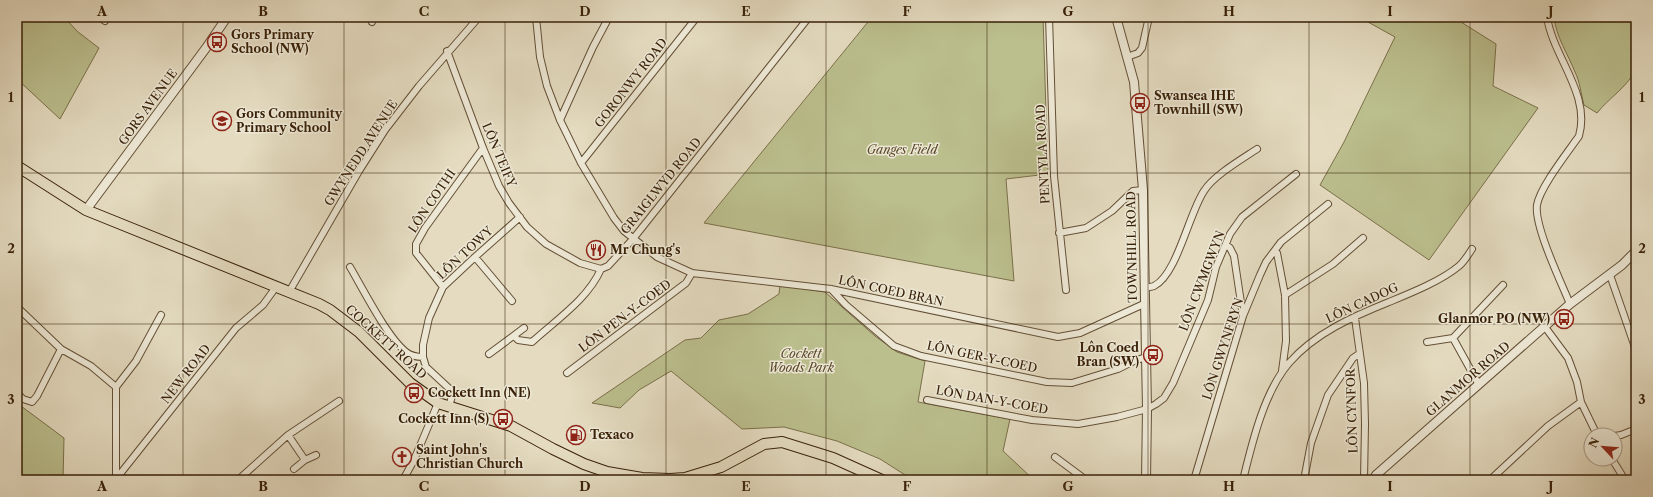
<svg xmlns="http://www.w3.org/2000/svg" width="1653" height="497" viewBox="0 0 1653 497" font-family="'Libre Caslon Text',serif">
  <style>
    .green { fill: #bbbe8d; stroke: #7a704a }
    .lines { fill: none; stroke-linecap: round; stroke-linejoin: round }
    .minor-casing { stroke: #645036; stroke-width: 8 }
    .tertiary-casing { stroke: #645036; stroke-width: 10 }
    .primary-casing { stroke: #392108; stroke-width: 12 }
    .minor { stroke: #ede8d6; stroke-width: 6 }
    .tertiary { stroke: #ede8d6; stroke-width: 8 }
    .primary { stroke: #e4dbc0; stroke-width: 10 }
    .grid { fill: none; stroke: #392108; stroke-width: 1; stroke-opacity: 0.55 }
    .labels { text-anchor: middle; stroke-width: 3; stroke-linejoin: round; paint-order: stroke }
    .poi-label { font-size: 12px; font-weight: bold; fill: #392108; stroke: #ede8d6; text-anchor: start }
    .street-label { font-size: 12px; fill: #392108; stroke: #ede8d6 }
    .park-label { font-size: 12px; font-style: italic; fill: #5a4829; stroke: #ede8d6 }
    .neatline { fill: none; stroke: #392108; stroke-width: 1.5 }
    .grid-label { font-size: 13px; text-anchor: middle; font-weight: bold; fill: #392108 }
  </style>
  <rect width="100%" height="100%" fill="#e4dbc0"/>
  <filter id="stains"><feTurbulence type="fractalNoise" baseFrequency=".005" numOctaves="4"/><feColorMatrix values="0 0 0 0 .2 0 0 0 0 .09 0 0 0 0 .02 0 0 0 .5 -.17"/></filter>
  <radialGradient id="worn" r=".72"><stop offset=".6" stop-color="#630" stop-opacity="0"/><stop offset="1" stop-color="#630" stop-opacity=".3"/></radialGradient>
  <!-- green -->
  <path class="green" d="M17,17h47l14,15 21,16 -39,71 -43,-40z
    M872,17h171l5,157 -42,5 8,102 -310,-58z
    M1359,17h94l43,27 -3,42 45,22 -109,152 -109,-75 24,-43 51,-105z
    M1554,17h82c0,10 2,47 -1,54 -9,17 -26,27 -38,42l-13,-8c-3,-11 -4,-23 -9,-33 -7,-18 -19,-35 -21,-55z
    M780,285l45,7 50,44 22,16 28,9 -7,41 92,17 -7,32 31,29h-121l-33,-21 -43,-18 -53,-14 -42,2 -71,-58 -32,19 -19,18 -28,-5 93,-63 16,-2 18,-18 29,-6 31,-20z
    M17,403l47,35 -1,42h-46z"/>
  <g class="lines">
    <!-- minor casing -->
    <g class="minor-casing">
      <path id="minor" d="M81,17h2
        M99,17l6,4
        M536,17l4,40 7,29 13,34 21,43 33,55 10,13 33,26 35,16 139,16 227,48 22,-4 66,-30
        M1049,17l5,159 12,114
        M1547,17c6,40 44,77 32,119 -11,16 -39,51 -42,69 -3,21 24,77 33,99
        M372,22l2,-5
        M447,51l36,97 16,38 10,17 18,24 19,17 34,19 21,6
        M1127,57l11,-4 4,-5 7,-31
        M560,120l33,-73 16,-30
        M581,163l116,-146
        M1059,233l27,-5 26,-17 21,-20 10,-1
        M1226,245l4,3 4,8 9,60
        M1275,251l2,2 8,42 1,46 -4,30
        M475,257l37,44
        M350,267c13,22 37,70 56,85 5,4 11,5 17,5
        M1610,275l26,75
        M443,287l-27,-34v-9l9,-16 58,-80
        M1145,288c3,-1 7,-1 9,-2 23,-11 35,-73 50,-95 9,-15 38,-32 53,-42
        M831,289l15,16 48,41 27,10 126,26 25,1 46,-14 16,-8 12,-4
        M289,292l70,-121 26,-41 34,-44 60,-69
        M1285,295l48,-31 30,-26
        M17,307l44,42 30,17 25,21v93
        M1355,318l9,65 1,41 -1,56
        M1545,327l23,31 9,24 4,20 16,33
        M514,336l4,4 14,2c24,-22 56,-43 69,-73l7,-3 25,-27 176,-222
        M1427,342l26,-4
        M489,354l35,-26
        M567,373l119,-90 6,-10
        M1479,385l-26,-47 50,-53
        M116,387l20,-26 25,-46
        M17,393l6,6 9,3 5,-6 24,-47
        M927,400l105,20 46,4 39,-7 30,-8 9,-5 8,-6 9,-15 35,-83 8,-33 14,-33 12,-17 54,-43
        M449,407l4,-15 -27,-25 -3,-10v-12l6,-27 14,-31 32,-30 45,-40
        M288,435l17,25
        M1615,436l6,-1 15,-6
        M1055,457l31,23
        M1612,459l13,21
        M294,469l11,-9 11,-5
        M116,479l120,-151 27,-23 13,-18
        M238,480l50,-45 51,-34
        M403,480l11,-20 24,-57
        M1194,480l49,-164 17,-41 6,-13 15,-20 47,-38
        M1243,480c9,-37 21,-88 46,-117 26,-30 65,-47 100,-61 22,-9 52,-21 70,-36 5,-4 9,-11 13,-17
        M1304,480l7,-37 17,-48 25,-37 6,-4
        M1490,480l58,-54 33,-24"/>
    </g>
    <!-- tertiary casing -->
    <g class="tertiary-casing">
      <path id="tertiary" d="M1116,17l18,65 9,108 4,219 -1,71
        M86,210l120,-162 21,-31
        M1373,480l3,-5 194,-171 52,-39 14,-14"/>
    </g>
    <!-- primary casing -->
    <g class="primary-casing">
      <path id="primary" d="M17,166l69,44 233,94 11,6 29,22 51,51 28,20 73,23 42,23 31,15 23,8 35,6 28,1 15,-1 36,-11 43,-23 18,-2 51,16 49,22"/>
    </g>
    <!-- minor -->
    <use href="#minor" class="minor"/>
    <!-- tertiary -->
    <use href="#tertiary" class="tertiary"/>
    <!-- primary -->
    <use href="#primary" class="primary"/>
  </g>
  <!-- grid -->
  <path class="grid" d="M183,17v463M344,17v463M505,17v463M666,17v463M826,17v463M987,17v463M1148,17v463M1309,17v463M1470,17v463M17,173h1619M17,324h1619"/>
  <!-- icons -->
  <defs>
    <g id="bus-ring" transform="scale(1)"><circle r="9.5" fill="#ede8d6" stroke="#8f2418" stroke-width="1.5"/><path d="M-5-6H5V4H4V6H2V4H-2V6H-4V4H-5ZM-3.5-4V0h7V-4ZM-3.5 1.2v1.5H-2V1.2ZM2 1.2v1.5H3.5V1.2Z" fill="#8f2418"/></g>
    <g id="school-ring" transform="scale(1)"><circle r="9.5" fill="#ede8d6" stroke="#8f2418" stroke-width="1.5"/><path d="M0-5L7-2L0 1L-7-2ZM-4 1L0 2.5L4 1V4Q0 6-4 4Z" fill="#8f2418"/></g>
    <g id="restaurant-ring" transform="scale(1)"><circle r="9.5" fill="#ede8d6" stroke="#8f2418" stroke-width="1.5"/><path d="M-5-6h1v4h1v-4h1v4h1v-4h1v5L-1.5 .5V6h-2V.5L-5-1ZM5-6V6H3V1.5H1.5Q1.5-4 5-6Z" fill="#8f2418"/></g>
    <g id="fuel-ring" transform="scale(1)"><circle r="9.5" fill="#ede8d6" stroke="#8f2418" stroke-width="1.5"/><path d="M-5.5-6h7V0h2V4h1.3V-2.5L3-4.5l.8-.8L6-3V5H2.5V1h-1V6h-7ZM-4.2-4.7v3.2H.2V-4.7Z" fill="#8f2418"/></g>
    <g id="church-ring" transform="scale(1)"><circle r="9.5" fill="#ede8d6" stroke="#8f2418" stroke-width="1.5"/><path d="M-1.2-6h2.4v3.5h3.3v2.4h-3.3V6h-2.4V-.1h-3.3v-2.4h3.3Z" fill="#8f2418"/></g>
  </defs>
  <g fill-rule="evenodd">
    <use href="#bus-ring" x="217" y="42"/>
    <use href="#bus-ring" x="1140" y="103"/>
    <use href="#school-ring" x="222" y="121"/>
    <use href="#restaurant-ring" x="596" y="250"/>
    <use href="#bus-ring" x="1564" y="319"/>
    <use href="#bus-ring" x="1153" y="355"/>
    <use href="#bus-ring" x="414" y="393"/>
    <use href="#bus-ring" x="503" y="419"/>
    <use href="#fuel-ring" x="576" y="435"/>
    <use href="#church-ring" x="402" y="457"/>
  </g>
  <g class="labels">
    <!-- poi labels -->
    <g class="poi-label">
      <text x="231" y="39">Gors Primary<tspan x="231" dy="14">School (NW)</tspan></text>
      <text x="1154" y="100">Swansea IHE<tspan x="1154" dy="14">Townhill (SW)</tspan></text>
      <text x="236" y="118">Gors Community<tspan x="236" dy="14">Primary School</tspan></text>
      <text x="610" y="254">Mr Chung's</text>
      <text x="1550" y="323" text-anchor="end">Glanmor PO (NW)</text>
      <text x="1139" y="352" text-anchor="end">Lôn Coed<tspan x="1139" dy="14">Bran (SW)</tspan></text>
      <text x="428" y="397">Cockett Inn (NE)</text>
      <text x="489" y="423" text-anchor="end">Cockett Inn (S)</text>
      <text x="590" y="439">Texaco</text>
      <text x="416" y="454">Saint John's<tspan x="416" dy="14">Christian Church</tspan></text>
    </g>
    <!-- street labels -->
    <g class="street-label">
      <text transform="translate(631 83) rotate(-52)" y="4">GORONWY ROAD</text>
      <text transform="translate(148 107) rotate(-54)" y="4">GORS AVENUE</text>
      <text transform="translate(361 153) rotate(-57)" y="4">GWYNEDD AVENUE</text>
      <text transform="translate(1043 154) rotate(-93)" y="4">PENTYLA ROAD</text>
      <text transform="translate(499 155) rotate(67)" y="4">LÔN TEIFY</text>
      <text transform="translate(661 186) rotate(-51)" y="4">GRAIGLWYD ROAD</text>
      <text transform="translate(432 201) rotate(-56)" y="4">LÔN COTHI</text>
      <text transform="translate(1132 247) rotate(-91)" y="4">TOWNHILL ROAD</text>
      <text transform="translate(465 253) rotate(-43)" y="4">LÔN TOWY</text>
      <text transform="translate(1202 281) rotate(-69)" y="4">LÔN CWMGWYN</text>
      <text transform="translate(891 291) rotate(12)" y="4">LÔN COED BRAN</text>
      <text transform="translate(1362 303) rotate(-25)" y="4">LÔN CADOG</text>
      <text transform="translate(625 316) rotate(-37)" y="4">LÔN PEN-Y-COED</text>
      <text transform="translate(386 342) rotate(42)" y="4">COCKETT ROAD</text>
      <text transform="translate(1223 349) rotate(-72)" y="4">LÔN GWYNFRYN</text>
      <text transform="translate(982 357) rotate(12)" y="4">LÔN GER-Y-COED</text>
      <text transform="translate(186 374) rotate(-52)" y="4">NEW ROAD</text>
      <text transform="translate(1468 379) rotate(-41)" y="4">GLANMOR ROAD</text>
      <text transform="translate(992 400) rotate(10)" y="4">LÔN DAN-Y-COED</text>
      <text transform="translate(1352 411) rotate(-92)" y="4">LÔN CYNFOR</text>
    </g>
    <!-- park labels -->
    <g class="park-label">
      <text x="902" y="154">Ganges Field</text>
      <text x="801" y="358">Cockett<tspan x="801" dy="14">Woods Park</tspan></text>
    </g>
  </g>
  <!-- margin -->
  <rect width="1653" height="497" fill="none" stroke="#e4dbc0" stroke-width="44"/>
  <!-- north arrow -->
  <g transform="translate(1603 447) rotate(296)"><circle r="19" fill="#ede8d6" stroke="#a59884"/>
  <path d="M0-3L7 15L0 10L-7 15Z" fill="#8f2418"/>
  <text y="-6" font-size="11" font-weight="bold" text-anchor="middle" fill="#392108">N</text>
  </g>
  <rect x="22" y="22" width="1609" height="453" class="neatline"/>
  <g class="grid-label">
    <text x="102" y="16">A</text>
    <text x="263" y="16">B</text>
    <text x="424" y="16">C</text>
    <text x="585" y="16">D</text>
    <text x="746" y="16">E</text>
    <text x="907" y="16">F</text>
    <text x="1068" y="16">G</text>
    <text x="1229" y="16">H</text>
    <text x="1390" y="16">I</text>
    <text x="1551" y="16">J</text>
    <text x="11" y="102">1</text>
    <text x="1642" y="102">1</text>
    <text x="11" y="253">2</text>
    <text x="1642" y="253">2</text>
    <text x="11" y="404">3</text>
    <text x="1642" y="404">3</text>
    <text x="102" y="491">A</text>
    <text x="263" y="491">B</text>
    <text x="424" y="491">C</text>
    <text x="585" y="491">D</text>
    <text x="746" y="491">E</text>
    <text x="907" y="491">F</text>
    <text x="1068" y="491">G</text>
    <text x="1229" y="491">H</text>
    <text x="1390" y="491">I</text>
    <text x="1551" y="491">J</text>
  </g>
  <rect width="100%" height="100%" filter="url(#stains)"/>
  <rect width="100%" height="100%" fill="url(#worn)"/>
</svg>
